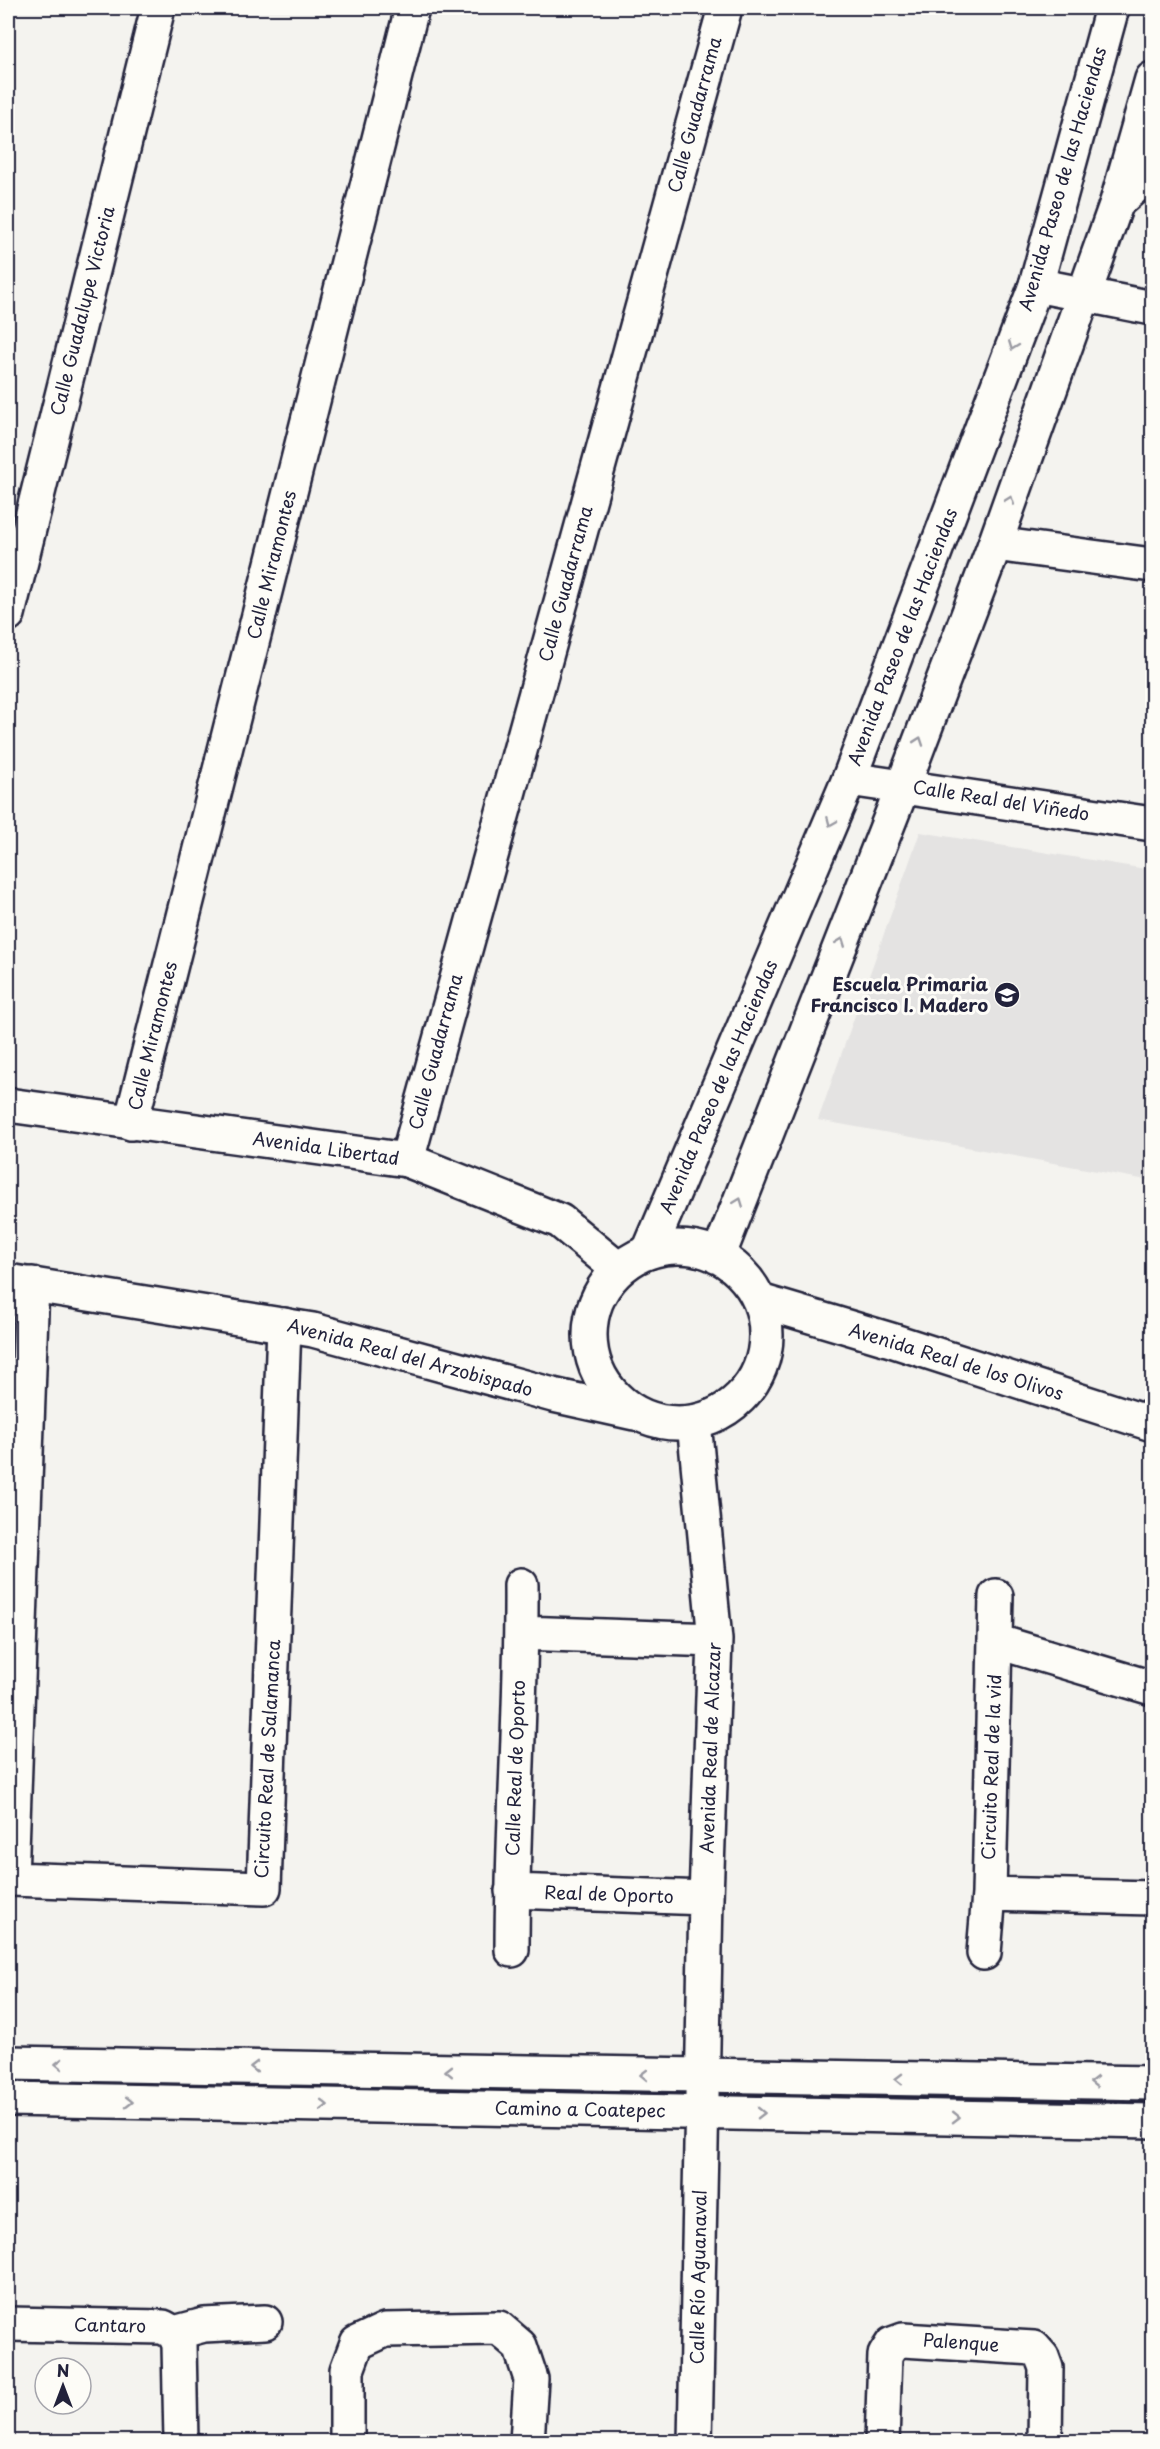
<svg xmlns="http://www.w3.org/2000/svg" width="1160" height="2449" viewBox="0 0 1160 2449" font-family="'Playpen Sans',sans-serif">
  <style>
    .built { fill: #e4e3e2 }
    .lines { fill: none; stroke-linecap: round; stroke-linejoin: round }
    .street-casing { stroke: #22223b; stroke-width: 38 }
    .secondary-casing { stroke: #22223b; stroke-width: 38 }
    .street { stroke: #fdfcf7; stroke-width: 33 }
    .secondary { stroke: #fdfcf7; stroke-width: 33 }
    .oneway { stroke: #9a9aa2 }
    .labels { text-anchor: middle; stroke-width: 6; stroke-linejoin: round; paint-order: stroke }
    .street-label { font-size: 18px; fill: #22223b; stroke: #fdfcf7 }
    .poi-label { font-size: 18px; font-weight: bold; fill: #22223b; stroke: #fdfcf7; text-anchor: end }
  </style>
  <rect width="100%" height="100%" fill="#f4f3ef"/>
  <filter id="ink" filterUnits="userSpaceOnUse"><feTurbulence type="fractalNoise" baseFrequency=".0167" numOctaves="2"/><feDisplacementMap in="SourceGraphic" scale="12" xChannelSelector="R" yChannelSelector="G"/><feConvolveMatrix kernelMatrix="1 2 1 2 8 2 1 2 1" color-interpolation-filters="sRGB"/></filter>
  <g filter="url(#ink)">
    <!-- built -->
    <path class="built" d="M920,832l232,38v311l-334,-61z"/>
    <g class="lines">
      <!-- street casing -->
      <g class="street-casing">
        <path id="street" d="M1036,285l116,23
          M995,544l157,21
          M8,614l150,-606
          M849,779l303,45
          M131,1123l281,-1115
          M407,1160l318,-1152
          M32,1284l-21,595 253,9 20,-563
          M694,1422l21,218 -9,258 -11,544
          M522,1633l193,7
          M995,1641l157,47
          M512,1891l194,7
          M989,1894l163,4
          M512,1950c0,-122 10,-243 9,-365
          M984,1953l5,-59 7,-298
          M8,2324l155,3 11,6 5,11 2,98
          M174,2333l30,-8 61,-3
          M347,2442v-72l10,-27 28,-13 114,-2 21,18 11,33 -4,63
          M882,2442l3,-87 7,-11 11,-4 131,8 8,9 4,11 -1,74"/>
      </g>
      <!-- secondary casing -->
      <g class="secondary-casing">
        <path id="secondary" d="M1117,202l35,-30
          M8,1105l399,55 153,61 58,48
          M590 1335a88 88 0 1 1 176 0a88 88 0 1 1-176 0Z
          M649,1251l200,-472 187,-494 76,-277
          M718,1257l185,-471 92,-242 122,-342 35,-123
          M8,1281l305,49 240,65 81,18
          M760,1301l131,39 261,84
          M8,2063l1144,20
          M8,2099l1144,22"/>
      </g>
      <!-- street -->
      <use href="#street" class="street"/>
      <!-- secondary -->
      <use href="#secondary" class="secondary"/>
    </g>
    <!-- one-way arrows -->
    <defs><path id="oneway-chevron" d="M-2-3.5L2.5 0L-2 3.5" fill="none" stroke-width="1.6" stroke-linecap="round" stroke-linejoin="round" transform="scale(1.5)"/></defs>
    <g class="oneway">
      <use href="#oneway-chevron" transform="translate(1013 346) rotate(111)"/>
      <use href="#oneway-chevron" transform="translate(1010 500) rotate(-70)"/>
      <use href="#oneway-chevron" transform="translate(919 741) rotate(-71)"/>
      <use href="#oneway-chevron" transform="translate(831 822) rotate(113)"/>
      <use href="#oneway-chevron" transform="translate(841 942) rotate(-69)"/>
      <use href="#oneway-chevron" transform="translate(739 1202) rotate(-69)"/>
      <use href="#oneway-chevron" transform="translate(59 2064) rotate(-179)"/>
      <use href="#oneway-chevron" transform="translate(254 2067) rotate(-179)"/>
      <use href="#oneway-chevron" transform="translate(449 2071) rotate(-179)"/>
      <use href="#oneway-chevron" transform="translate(644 2075) rotate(-179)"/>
      <use href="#oneway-chevron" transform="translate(899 2079) rotate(-179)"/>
      <use href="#oneway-chevron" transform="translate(1094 2082) rotate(-179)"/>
      <use href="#oneway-chevron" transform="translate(129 2102) rotate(1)"/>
      <use href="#oneway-chevron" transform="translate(324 2105) rotate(1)"/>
      <use href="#oneway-chevron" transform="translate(761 2113) rotate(1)"/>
      <use href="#oneway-chevron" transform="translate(956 2117) rotate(1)"/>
    </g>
  </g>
  <!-- icons -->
  <defs>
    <g id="school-disc" transform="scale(1.35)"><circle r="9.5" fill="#22223b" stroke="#fdfcf7"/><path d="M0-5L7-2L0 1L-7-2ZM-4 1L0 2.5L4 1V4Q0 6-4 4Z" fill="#fff"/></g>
  </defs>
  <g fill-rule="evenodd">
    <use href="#school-disc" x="1007" y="995"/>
  </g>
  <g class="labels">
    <!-- street labels -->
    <g class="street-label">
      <text transform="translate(695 115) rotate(-75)" y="6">Calle Guadarrama</text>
      <text transform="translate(1063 179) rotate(-74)" y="6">Avenida Paseo de las Haciendas</text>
      <text transform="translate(83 311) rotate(-76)" y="6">Calle Guadalupe Victoria</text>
      <text transform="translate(272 565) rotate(-76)" y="6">Calle Miramontes</text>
      <text transform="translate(566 584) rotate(-75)" y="6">Calle Guadarrama</text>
      <text transform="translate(903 637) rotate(-69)" y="6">Avenida Paseo de las Haciendas</text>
      <text transform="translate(1001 801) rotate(9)" y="6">Calle Real del Viñedo</text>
      <text transform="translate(153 1036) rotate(-76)" y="6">Calle Miramontes</text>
      <text transform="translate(436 1052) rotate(-75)" y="6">Calle Guadarrama</text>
      <text transform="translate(719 1087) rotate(-67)" y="6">Avenida Paseo de las Haciendas</text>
      <text transform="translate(326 1149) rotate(8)" y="6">Avenida Libertad</text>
      <text transform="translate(410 1358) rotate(15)" y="6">Avenida Real del Arzobispado</text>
      <text transform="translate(956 1362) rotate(17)" y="6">Avenida Real de los Olivos</text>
      <text transform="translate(711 1748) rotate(-88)" y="6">Avenida Real de Alcazar</text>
      <text transform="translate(268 1759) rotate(-87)" y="6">Circuito Real de Salamanca</text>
      <text transform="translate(992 1767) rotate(-88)" y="6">Circuito Real de la vid</text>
      <text transform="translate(516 1768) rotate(-88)" y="6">Calle Real de Oporto</text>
      <text transform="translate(609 1895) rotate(2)" y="6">Real de Oporto</text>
      <text transform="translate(580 2110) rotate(1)" y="6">Camino a Coatepec</text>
      <text transform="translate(699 2277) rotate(-89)" y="6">Calle Río Aguanaval</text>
      <text transform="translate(110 2326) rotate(1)" y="6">Cantaro</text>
      <text transform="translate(961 2343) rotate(4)" y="6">Palenque</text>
    </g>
    <!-- poi labels -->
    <g class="poi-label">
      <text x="988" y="991">Escuela Primaria<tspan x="988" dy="21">Francisco I. Madero</tspan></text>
    </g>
  </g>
  <!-- margin -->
  <rect width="1160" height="2449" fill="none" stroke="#fdfcf7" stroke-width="30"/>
  <rect x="15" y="15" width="1130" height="2419" fill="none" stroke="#22223b" stroke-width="2" filter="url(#ink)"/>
  <!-- north arrow -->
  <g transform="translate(63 2386)"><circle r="28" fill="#fdfcf7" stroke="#a5a5ac" stroke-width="1.5"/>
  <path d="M0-4.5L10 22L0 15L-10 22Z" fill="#22223b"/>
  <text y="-9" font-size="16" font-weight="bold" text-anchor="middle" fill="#22223b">N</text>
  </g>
</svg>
